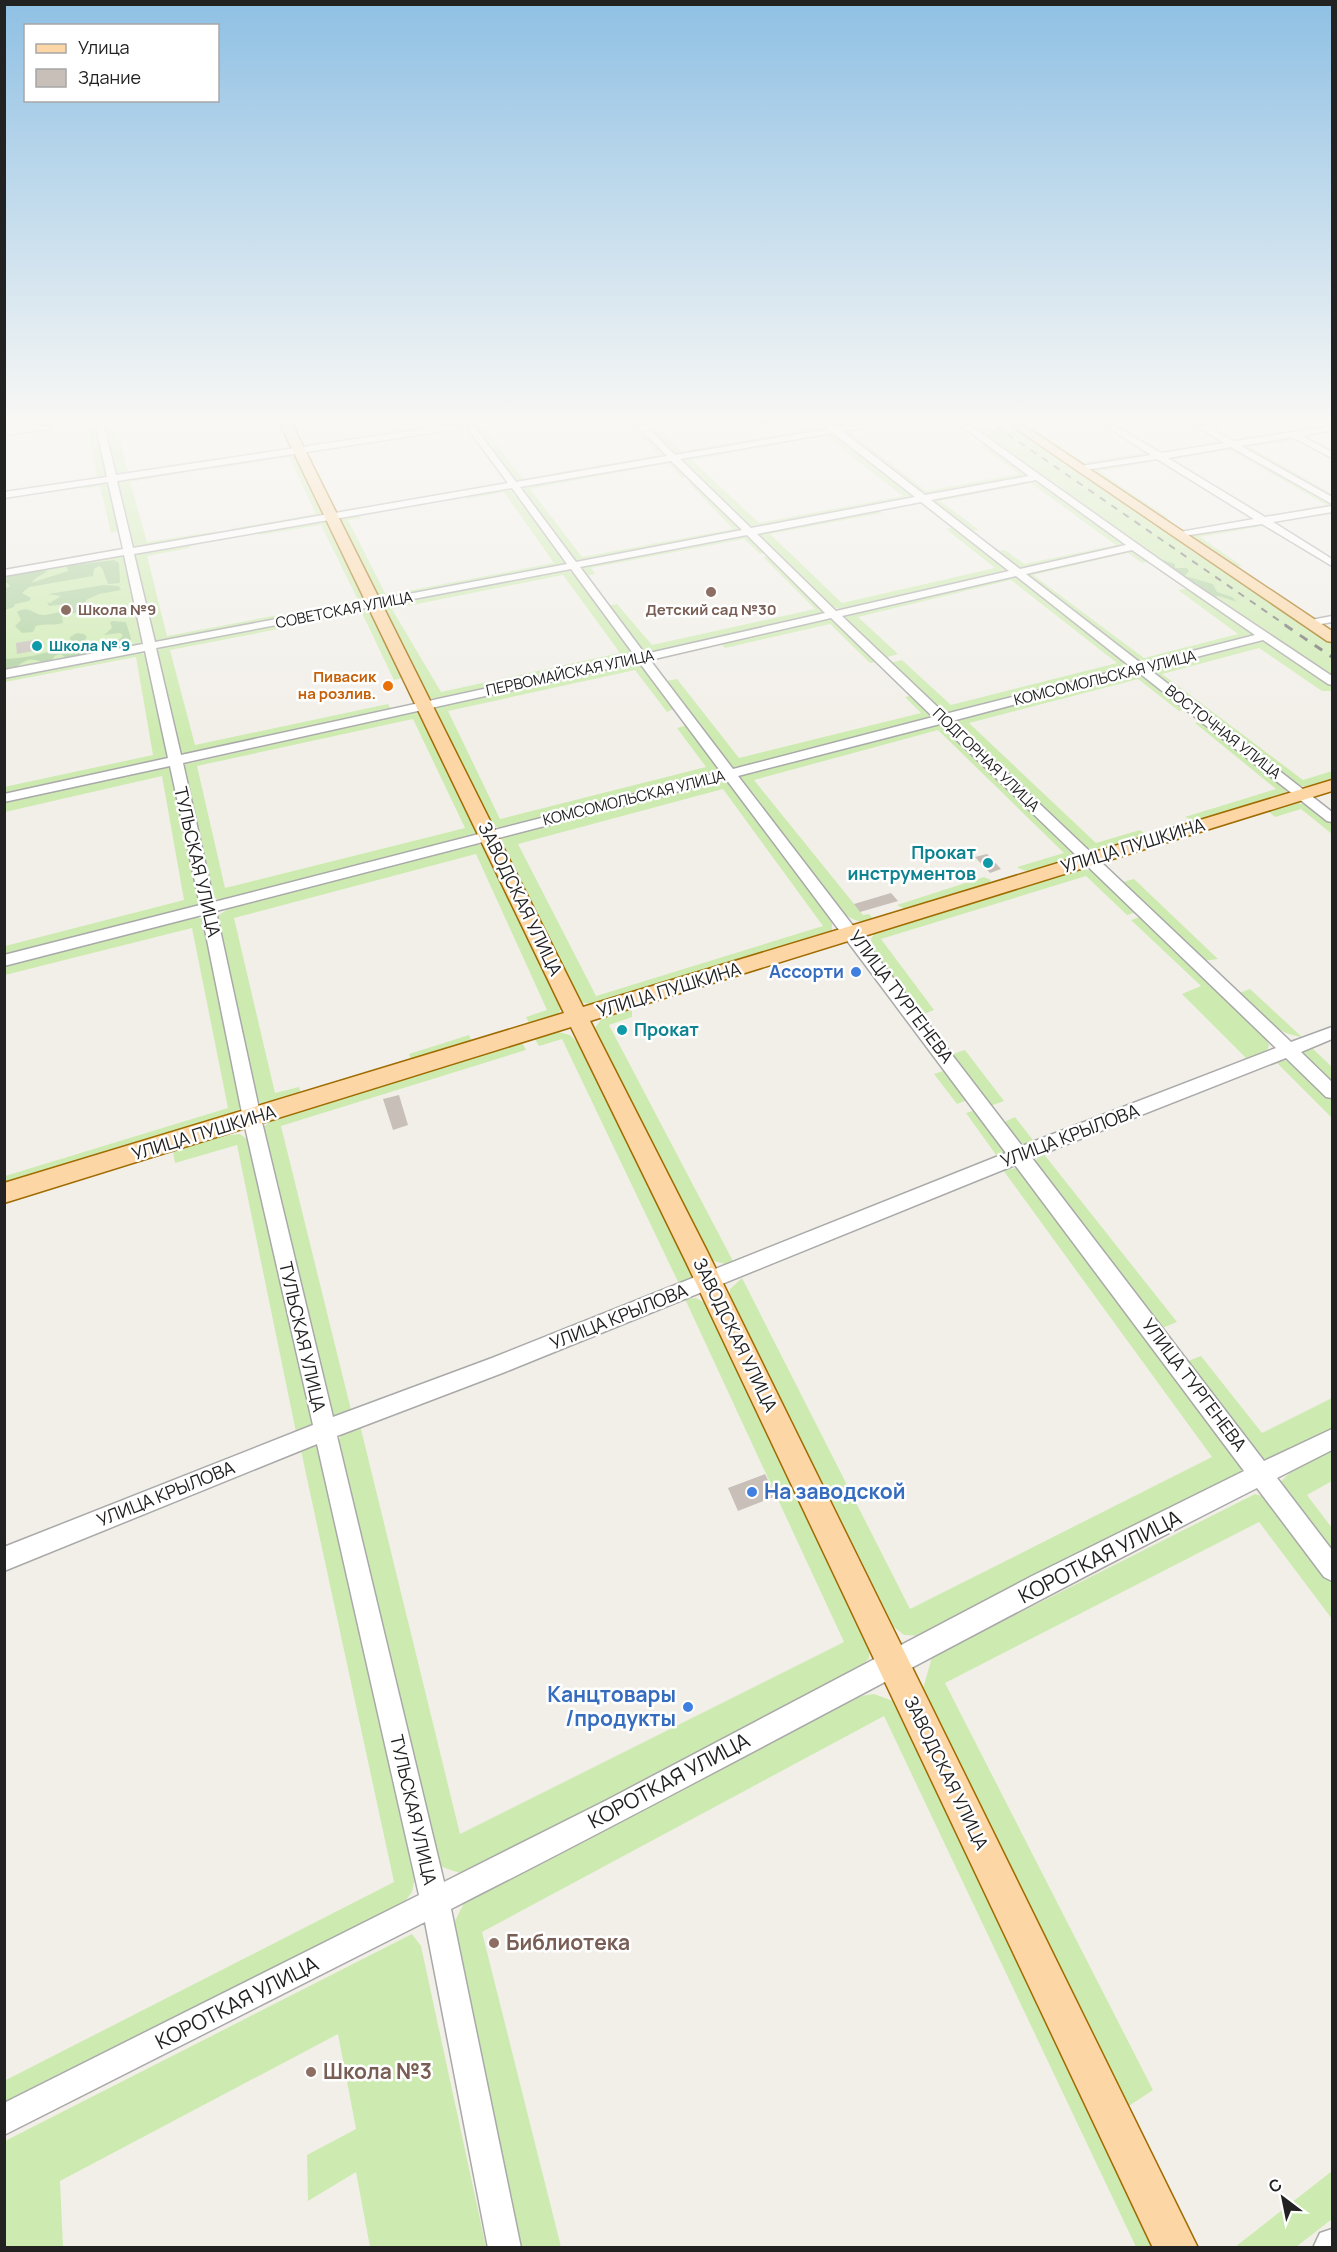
<svg xmlns="http://www.w3.org/2000/svg" width="1337" height="2252" viewBox="0 0 1337 2252" font-family="Manrope,sans-serif">
  <style>
    .grass { fill: #cdebb0; fill-rule: evenodd }
    .forest { fill: #add19e }
    .building { fill: #c7bfb8 }
    .lines { fill: none; stroke-linecap: round; stroke-linejoin: round }
    .minor-casing { stroke: #a9a9a9; stroke-width: 3 }
    .major-casing { stroke: #a06b00; stroke-width: 3 }
    .minor { fill: #fff; fill-rule: evenodd }
    .major { fill: #fcd6a4; fill-rule: evenodd }
    .rail-far1 { stroke: #707070; stroke-width: 2; stroke-dasharray: 7 7; stroke-linecap: butt }
    .rail { stroke: #707070; stroke-width: 3; stroke-dasharray: 9 9; stroke-linecap: butt }
    .education-dot { fill: #8d6e63; stroke: #fff; stroke-width: 2 }
    .culture-dot { fill: #0f9aa8; stroke: #fff; stroke-width: 2 }
    .food-dot { fill: #e8710a; stroke: #fff; stroke-width: 2 }
    .shop-dot { fill: #3f7fe0; stroke: #fff; stroke-width: 2 }
    .labels { text-anchor: middle; stroke-width: 5; stroke-linejoin: round; paint-order: stroke }
    .far-education-label { font-size: 15px; font-weight: bold; fill: #785e54; stroke: #fff; text-anchor: start }
    .far-street-label { font-size: 15px; fill: #222; stroke: #fff }
    .far-culture-label { font-size: 15px; font-weight: bold; fill: #0d838f; stroke: #fff; text-anchor: start }
    .far-food-label { font-size: 15px; font-weight: bold; fill: #c56008; stroke: #fff; text-anchor: end }
    .street-label { font-size: 18px; fill: #222; stroke: #fff }
    .culture-label { font-size: 18px; font-weight: bold; fill: #0d838f; stroke: #fff; text-anchor: end }
    .shop-label { font-size: 18px; font-weight: bold; fill: #366cbe; stroke: #fff; text-anchor: end }
    .near-shop-label { font-size: 21px; font-weight: bold; fill: #366cbe; stroke: #fff; text-anchor: start }
    .near-street-label { font-size: 21px; fill: #222; stroke: #fff }
    .near-education-label { font-size: 21px; font-weight: bold; fill: #785e54; stroke: #fff; text-anchor: start }
  </style>
  <rect width="100%" height="100%" fill="#f2efe9"/>
  <!-- grass -->
  <path class="grass" d="M88,426h8l10,50 -101,18v-2l92,-15z
    M105,426h12l11,46 89,-14 1,2 -101,14z
    M477,426h8l-2,1 40,52 136,-24 -19,-19 6,-1 22,20 -1,2 -150,25 -42,-55z
    M644,426h12l26,25 135,-23 -2,-2h9l2,3 -151,26z
    M866,426h20l-36,6 76,59 93,-17 -40,-29 9,-1 40,30 -4,3 -101,18 -82,-64z
    M970,426h42l170,115 9,10 18,9 123,83v36l-118,-79z
    M1022,426h7l55,36 61,-9 -14,-10h3l18,12 -70,10z
    M830,432l81,61 -1,5 -157,30 -74,-68zM825,436l78,60 -144,27 -67,-63z
    M1289,436l9,3 -48,8 82,47v6l-94,-54z
    M1224,446l11,1 97,56v5l-68,11 -4,-2 66,-12 -96,-55 -63,10 -3,-2z
    M287,455l11,2 25,58 -90,18 -2,-4 85,-15 -27,-57 -77,12 -1,-2z
    M668,460l5,1 17,15 -8,2 -14,-15 -138,26 52,68 151,-28 -45,-47 7,-1 47,48 -161,33 -8,-3 -52,-69 1,-3z
    M1141,460l4,3 -47,8 70,47 -6,1 -70,-49 5,-3z
    M188,470v2l-58,10 17,60 72,-11 1,4 -88,12 -15,-63 7,-4z
    M1036,479l95,66 -105,23h-11l-20,-16 10,-2 19,14 92,-19 -85,-62 -91,18 39,29 -9,1 -38,-30z
    M100,484l9,1 10,46 -8,2 -11,-47 -17,3 -1,-2z
    M509,488l21,26 34,49 -7,3 -178,33 -40,-80 20,-5 2,4 -13,2 38,75 168,-32 -50,-71 -37,7 -2,-3z
    M877,509l5,4 -112,21 72,69 153,-35 -49,-39 12,-3 48,43 -4,4 -163,36 -11,-4 -70,-70z
    M320,521l7,1 38,77 -3,3 -202,39 -7,-1 -19,-85 1,-2 54,-9 1,4 -43,8 20,80 191,-36 -37,-75 -61,10 -2,-3z
    M1261,523l7,2 -68,12 42,29 -8,1 -43,-30 3,-3z
    M745,535l5,1 17,16 -7,2 -16,-15 -153,29 4,6 -9,2 -5,-6 1,-4z
    M1134,549l19,12 -11,2 -14,-10 -95,22 111,83 94,-24 -60,-44 12,-2 64,44v4l-108,28 -6,-1 -117,-90z
    M118,555l5,2 19,85 -7,4 -130,25v-96z
    M771,556l52,57 -173,40 -7,-2 -36,-45 10,-2 35,41 163,-36 -52,-52z
    M560,570h8l5,4 57,73 3,9 -194,44 -12,-3 -45,-90 4,-2zM563,575l57,78 -179,39 -49,-83z
    M1010,576l8,2 113,87v2l-183,46 -7,-2 -52,-48 13,-3 49,45 166,-42 -106,-83 -153,37 40,37 -14,4 -42,-42z
    M358,610l14,1 35,66 -13,3 -32,-67 -192,37 25,95 193,-41 4,6 -204,45 -10,-3 -23,-101 10,-5z
    M824,618h8l45,44 -7,1 -40,-39 -105,24 -5,-5z
    M1260,640l9,3 63,42v6h-10l-63,-43 -97,26 141,106 29,-9v9l-24,7 -13,-2 -146,-114 2,-3z
    M140,652l5,3 24,100 -3,4 -161,37 -1,-9 149,-32 -17,-98 -131,25v-5z
    M634,662l7,2 34,44 -8,4 -32,-42 -187,41 52,108 206,-52 -29,-39 11,-3 31,42 -2,6 -212,55 -11,-1 -5,-4 -55,-115z
    M1135,673l9,2 44,34 -9,2 -41,-32 -169,44 127,120 44,-13 8,6 -49,15 -15,-4 -133,-127z
    M677,679l62,79 182,-45 -16,-16 9,-2 20,18 -1,4 -195,51 -8,-2 -64,-85z
    M420,711l59,118 -4,6 -247,64 -10,1 -7,-5 -29,-130zM413,719l52,109 -240,60 -28,-122z
    M1203,721l84,68 -2,5 -91,27 -9,-4 91,-28 -81,-66z
    M934,723l10,1 132,132 -1,3c-17,4 -43,19 -58,8l47,-14 -126,-123 -184,50 109,135 6,-1 5,6c-11,3 -18,2 -28,-5l-107,-136 3,-5z
    M164,766l10,3 27,135 -196,53v-11l179,-46 -22,-124 -157,36 -1,-10z
    M717,781l15,3 100,130v16l-239,75 -15,-4 -77,-162 11,-6zM723,789l100,137 -227,70 -78,-152z
    M1298,803l13,3 21,17v11l-31,-25 -26,8 -7,-6z
    M476,844l10,2 73,154 2,9 -4,7 -27,9 -4,-8 21,-7 -71,-156 -242,64 41,175 24,-6 3,9 -35,9 -9,-3 -41,-186 15,-9z
    M1082,869l11,2 44,41 -10,3 -41,-39 -205,63 53,71 -13,5 -49,-66 -1,-10 3,-5z
    M984,877l7,3 -4,6 -82,23 -8,-4z
    M1134,879l84,80 -16,2 -83,-78z
    M1143,916l122,120 4,9 -2,6 -19,9 -66,-66 19,-8 -70,-66z
    M196,917l7,2 39,178 -3,12 -6,6 -228,72v-11l223,-68 -36,-180 -187,47 -1,-10z
    M1250,989l52,48c-27,-3 -46,-25 -66,-43z
    M632,1008v9l-23,8 125,238 -9,1 -15,-4 -115,-225 -1,-6 9,-12z
    M558,1032l12,3 8,8 114,225 1,8 -13,10 -118,-247 -23,7 -4,-7z
    M469,1035l4,9 -61,19 -3,-9z
    M522,1042l4,8 -245,76 71,288 -20,3 -69,-289 7,-7z
    M1310,1046l22,21v18l-22,-21 -7,-11 1,-3z
    M965,1050l39,51 -14,5 -40,-51z
    M1273,1059l22,3 37,37v19z
    M949,1069l24,29 -16,6 -23,-30z
    M979,1109l30,44 -10,6 -33,-46z
    M1015,1117l21,27c-18,3 -24,-8 -34,-21z
    M240,1134l9,7 68,283 -20,13 -60,-292 -62,18 -2,-11 48,-16z
    M1043,1153l134,169 -17,7 -126,-167z
    M1017,1168l7,2 219,295 -4,12 -315,159 -20,-1 -10,-8 -164,-332v-6l12,-11 168,331 302,-152 -209,-287z
    M696,1298l13,7 161,343 -1,10 -11,13 -389,200 -9,2 -18,-6 -11,-24 -95,-399 7,-11 17,-8 100,409 384,-192 -159,-343z
    M1201,1356l61,77 70,-35v33l-62,32 -8,-1 -79,-99z
    M311,1444l5,2 7,8 92,422 -3,16 -12,16 -395,205 -1,-32 390,-199 -94,-436z
    M1332,1451v30l-25,14 25,33v34l-46,-61 -7,-15c7,-17 38,-27 53,-35z
    M1255,1494l14,4 63,81v40l-73,-97 -314,161 208,407 -27,18 -203,-419 9,-32z
    M874,1694l19,7 11,13 256,533h-24l-252,-531 -402,216 79,315h-44l-63,-324 13,-26 394,-201z
    M412,1934l9,12 65,301h-116l-14,-75 -48,29 -1,-46 49,-26 -18,-95 -278,147 3,66h-58v-106z
    M1332,2171v48l-36,28h-61z"/>
  <!-- forest -->
  <path class="forest" d="M1154,557l21,7v4h12l2,3 -4,5 28,8 4,8 15,5 5,5 -18,-6 -10,1 -31,-26h-5z
    M114,560l5,3 1,20 -12,1 -6,-16 -3,-2 -5,3 -1,7 -64,11 -7,6 9,5 -2,3 -14,3 -1,3 -9,3 -1,-21 6,-3 -4,-4 1,-5 29,-7 12,1 -12,7 -5,5 37,-12 -1,-5z
    M104,585l15,1 2,4 -22,4 -13,6v7l6,3 -5,4 -16,-1 -9,2 1,8c-10,3 -17,0 -27,3l-3,6 -11,1 -7,-7 6,-6 -4,-8c12,-8 17,4 28,3 8,-1 17,-4 25,-6l2,-3 -6,-2 -17,2 -2,-4 3,1 11,-7 -13,-2z
    M113,621l13,1 5,17 -7,9 -58,10 -5,-4 -5,1 -7,8c-7,0 -15,-5 -21,-3 -9,3 -11,9 -23,11v-12c23,-1 44,-6 66,-15l-1,-7 7,-4 7,1 3,3 -7,9 40,-7 3,-4 -3,-2 -16,2 8,-7 -2,-6z"/>
  <!-- building -->
  <path class="building" d="M38,639l1,11 -22,4 -1,-11z
    M987,854l14,15 -11,4 -15,-16z
    M891,893l7,8 -38,11 -6,-8z
    M399,1095l9,30 -15,5 -10,-31z
    M765,1474l11,22 -38,15 -10,-23z"/>
  <g class="lines">
    <!-- minor casing -->
    <g class="minor-casing">
      <path id="minor" d="M32,426h20l-4,3 -44,6v-6z
        M96,426h8l12,49 326,-49h19l-4,3 -340,52 16,67 375,-65 -42,-57h8l42,56 151,-26 -30,-30h9l29,29 153,-26 -2,-3h36l-1,2 -19,3 83,64 104,-19 -67,-50h9l223,158 138,92v9l-4,-1 -65,-44 -114,29 183,143v10l-5,-1 -189,-149 -186,49 339,321 41,-15v12l-31,13 31,30v16l-6,-1 -40,-39 -254,100 232,303 68,-32v21l-55,28 55,72v31l-8,-4 -67,-89c-271,137 -536,284 -806,421l70,339h-33l-63,-326 -421,213v-32l415,-208 -102,-451 -313,127v-24l309,-122 -70,-307 -41,-203 -198,51v-11l196,-50 -30,-139 -166,36v-8l164,-36 -23,-107 -141,27v-8l139,-26 -19,-89 -120,21v-6l119,-21 -15,-67 -104,16v-6l103,-15zM833,433l82,64 -164,31 -71,-69zM671,461l71,69 -166,32 -56,-75zM1036,480l90,65 -106,24 -89,-69zM512,488l55,76 -412,78 -21,-88zM921,502l88,69 -173,40 -79,-77zM747,535l78,78 -180,41 -65,-87zM1132,550l123,85 -113,29 -116,-90zM571,569l64,87 -454,99 -25,-107zM1016,576l115,91 -186,47 -103,-98zM831,618l102,99 -200,52 -83,-109zM639,662l82,110 -507,130 -31,-139zM940,724l336,324 -254,98 -284,-370zM726,779l280,374 -514,205 -159,59 -72,-299 -45,-207zM1015,1165l229,306 -212,105 -425,224 -163,82 -107,-446 168,-64z
        M1106,426h9l46,27 63,-10 -28,-17h10l28,15 98,-15v4l-30,6 30,16v6l-40,-21 -51,9 91,51v7l-101,-57 -63,11 97,59 67,-11v6l-59,10 59,37v7l-70,-42 -86,13 -1,-2 5,-3 74,-13 -97,-60 -79,12v-4l3,-1 70,-11z
        M1332,616v6l-22,4 -6,-3 2,-2z
        M1332,2229v19h-19l7,-15z"/>
    </g>
    <!-- major casing -->
    <g class="major-casing">
      <path id="major" d="M281,426h12l290,581 749,-227v11l-742,230 117,230 491,997h-45l-467,-986 -115,-235 -567,176v-20l560,-170z
        M1012,426h13l307,205v11l-5,-1z"/>
    </g>
    <!-- minor -->
    <use href="#minor" class="minor"/>
    <!-- major -->
    <use href="#major" class="major"/>
    <!-- rail-far1 -->
    <path class="rail-far1" d="M996,426l291,200"/>
    <!-- rail -->
    <path class="rail" d="M1285,625l47,32"/>
  </g>
  <!-- sky -->
  <linearGradient id="sky" x2="0" y2="1"><stop stop-color="#8fc0e4"/><stop offset="0.57" stop-color="#f9f8f5"/><stop offset="1" stop-color="#f9f8f5" stop-opacity="0"/></linearGradient>
  <rect width="1337" height="741" fill="url(#sky)"/>
  <!-- markers -->
  <g class="education-dot">
    <circle cx="711" cy="592" r="6"/>
    <circle cx="66" cy="610" r="6"/>
    <circle cx="494" cy="1943" r="6"/>
    <circle cx="311" cy="2072" r="6"/>
  </g>
  <g class="culture-dot">
    <circle cx="37" cy="646" r="6"/>
    <circle cx="988" cy="863" r="6"/>
    <circle cx="622" cy="1030" r="6"/>
  </g>
  <circle class="food-dot" cx="388" cy="686" r="6"/>
  <g class="shop-dot">
    <circle cx="856" cy="972" r="6"/>
    <circle cx="752" cy="1492" r="6"/>
    <circle cx="688" cy="1707" r="6"/>
  </g>
  <g class="labels">
    <!-- far-education labels -->
    <g class="far-education-label">
      <text x="78" y="615">Школа №9</text>
      <text x="711" y="615" text-anchor="middle">Детский сад №30</text>
    </g>
    <!-- far-street labels -->
    <g class="far-street-label">
      <text transform="translate(344 610) rotate(-11)" y="5">СОВЕТСКАЯ УЛИЦА</text>
      <text transform="translate(570 673) rotate(-12)" y="5">ПЕРВОМАЙСКАЯ УЛИЦА</text>
      <text transform="translate(1105 678) rotate(-14)" y="5">КОМСОМОЛЬСКАЯ УЛИЦА</text>
      <text transform="translate(1223 732) rotate(38)" y="5">ВОСТОЧНАЯ УЛИЦА</text>
      <text transform="translate(986 760) rotate(44)" y="5">ПОДГОРНАЯ УЛИЦА</text>
      <text transform="translate(634 798) rotate(-14)" y="5">КОМСОМОЛЬСКАЯ УЛИЦА</text>
    </g>
    <!-- far-culture labels -->
    <g class="far-culture-label">
      <text x="49" y="651">Школа № 9</text>
    </g>
    <!-- far-food labels -->
    <g class="far-food-label">
      <text x="376" y="682">Пивасик<tspan x="376" dy="17">на розлив.</tspan></text>
    </g>
    <!-- street labels -->
    <g class="street-label">
      <text transform="translate(1133 846) rotate(-17)" y="6">УЛИЦА ПУШКИНА</text>
      <text transform="translate(197 862) rotate(77)" y="6">ТУЛЬСКАЯ УЛИЦА</text>
      <text transform="translate(520 899) rotate(64)" y="6">ЗАВОДСКАЯ УЛИЦА</text>
      <text transform="translate(669 990) rotate(-17)" y="6">УЛИЦА ПУШКИНА</text>
      <text transform="translate(901 997) rotate(53)" y="6">УЛИЦА ТУРГЕНЕВА</text>
      <text transform="translate(204 1133) rotate(-17)" y="6">УЛИЦА ПУШКИНА</text>
      <text transform="translate(1070 1136) rotate(-21)" y="6">УЛИЦА КРЫЛОВА</text>
      <text transform="translate(619 1317) rotate(-22)" y="6">УЛИЦА КРЫЛОВА</text>
      <text transform="translate(735 1335) rotate(64)" y="6">ЗАВОДСКАЯ УЛИЦА</text>
      <text transform="translate(302 1337) rotate(77)" y="6">ТУЛЬСКАЯ УЛИЦА</text>
      <text transform="translate(1194 1385) rotate(53)" y="6">УЛИЦА ТУРГЕНЕВА</text>
      <text transform="translate(166 1494) rotate(-22)" y="6">УЛИЦА КРЫЛОВА</text>
      <text transform="translate(946 1773) rotate(64)" y="6">ЗАВОДСКАЯ УЛИЦА</text>
      <text transform="translate(413 1810) rotate(77)" y="6">ТУЛЬСКАЯ УЛИЦА</text>
    </g>
    <!-- culture labels -->
    <g class="culture-label">
      <text x="976" y="859">Прокат<tspan x="976" dy="21">инструментов</tspan></text>
      <text x="634" y="1036" text-anchor="start">Прокат</text>
    </g>
    <!-- shop labels -->
    <g class="shop-label">
      <text x="844" y="978">Ассорти</text>
    </g>
    <!-- near-shop labels -->
    <g class="near-shop-label">
      <text x="764" y="1499">На заводской</text>
      <text x="676" y="1702" text-anchor="end">Канцтовары<tspan x="676" dy="24">/продукты</tspan></text>
    </g>
    <!-- near-street labels -->
    <g class="near-street-label">
      <text transform="translate(1100 1557) rotate(-27)" y="7">КОРОТКАЯ УЛИЦА</text>
      <text transform="translate(669 1781) rotate(-28)" y="7">КОРОТКАЯ УЛИЦА</text>
      <text transform="translate(237 2003) rotate(-27)" y="7">КОРОТКАЯ УЛИЦА</text>
    </g>
    <!-- near-education labels -->
    <g class="near-education-label">
      <text x="506" y="1950">Библиотека</text>
      <text x="323" y="2079">Школа №3</text>
    </g>
  </g>
  <!-- border -->
  <rect width="1337" height="2252" fill="none" stroke="#222222" stroke-width="12"/>
  <!-- legend -->
  <rect x="24" y="24" width="195" height="78" fill="#ffffff" stroke="#a7a7a7" stroke-width="1.5"/>
  <rect x="36" y="44" width="30" height="9" fill="#fcd6a4" stroke="#a7a7a7" stroke-width="1.5"/>
  <text x="78" y="54" font-size="18" fill="#222222">Улица</text>
  <rect x="36" y="69" width="30" height="18" fill="#c7bfb8" stroke="#a7a7a7" stroke-width="1.5"/>
  <text x="78" y="84" font-size="18" fill="#222222">Здание</text>
  <!-- north arrow -->
  <g transform="translate(1283 2198) rotate(328)" stroke="#ffffff" stroke-width="4.5" paint-order="stroke">
  <path d="M0-4.5L10 22L0 15L-10 22Z" fill="#222222"/>
  <text y="-9" font-size="16" font-weight="bold" text-anchor="middle" fill="#222222">С</text>
  </g>
</svg>
